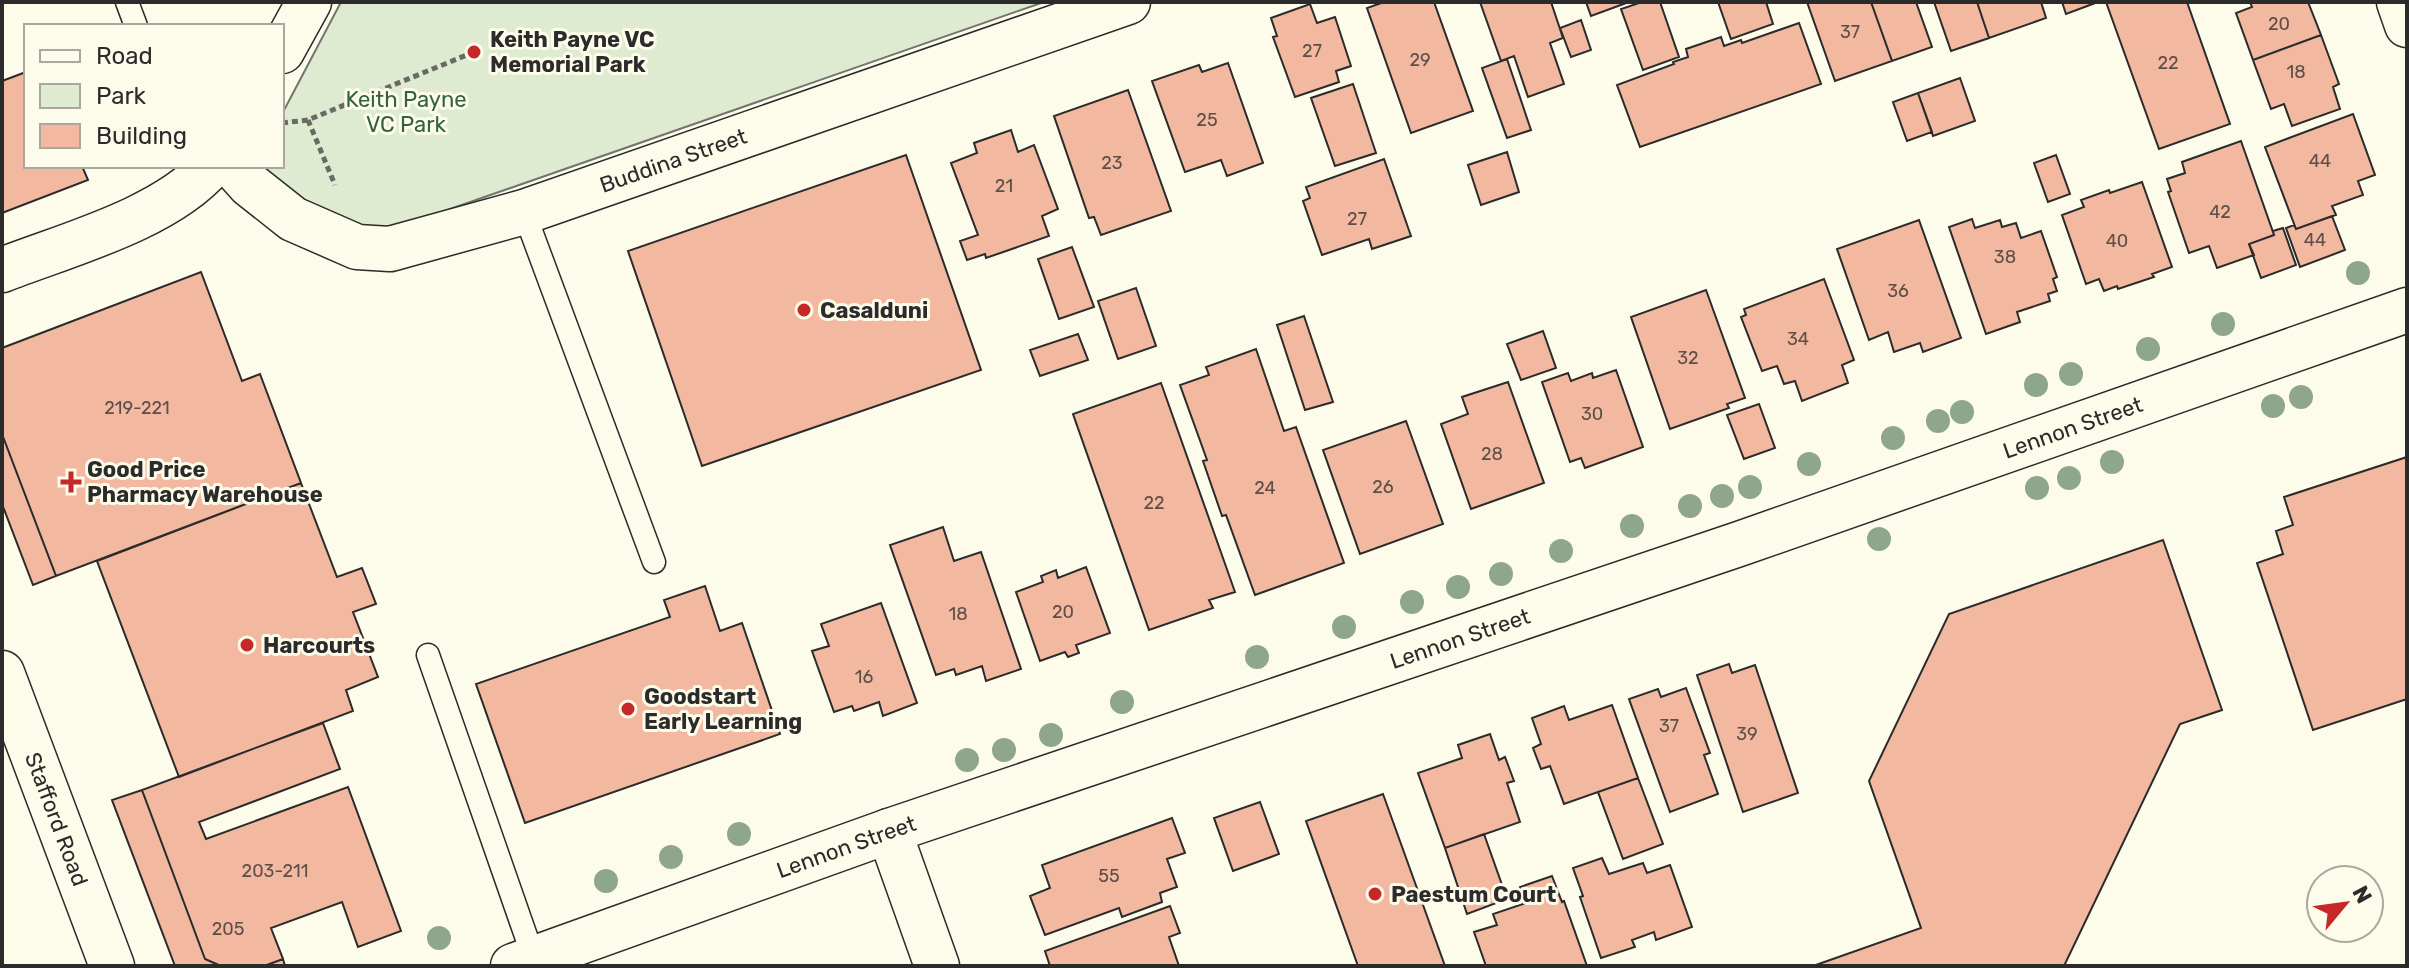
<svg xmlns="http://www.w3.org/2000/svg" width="2409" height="968" viewBox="0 0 2409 968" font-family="Rubik,sans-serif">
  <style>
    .green { fill: #deebd1; stroke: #74746e; stroke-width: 2 }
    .building { fill: #f2b8a0; stroke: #2b2b2b; stroke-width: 2 }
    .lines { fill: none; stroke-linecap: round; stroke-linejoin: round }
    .lane-casing { stroke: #2b2b2b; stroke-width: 25 }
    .street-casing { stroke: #2b2b2b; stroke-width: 47 }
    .highway-casing { stroke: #2b2b2b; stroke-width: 47 }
    .path { stroke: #6a6964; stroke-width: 5; stroke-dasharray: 6 4; stroke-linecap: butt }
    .lane { stroke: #fdfbea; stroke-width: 22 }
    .street { stroke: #fdfbea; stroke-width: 44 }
    .highway { stroke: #fdfbea; stroke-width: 44 }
    .tree { fill: #8ea78a }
    .poi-dot { fill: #c62828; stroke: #fdfbea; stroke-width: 3 }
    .labels { text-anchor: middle; stroke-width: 6; stroke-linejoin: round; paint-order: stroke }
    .number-label { font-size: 18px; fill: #5d4e48 }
    .poi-label { font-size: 22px; font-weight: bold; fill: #2b2b2b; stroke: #fdfbea; text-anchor: start }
    .park-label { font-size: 22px; fill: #34623c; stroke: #fdfbea }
    .street-label { font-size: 22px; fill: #2b2b2b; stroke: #fdfbea }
  </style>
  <rect width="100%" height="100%" fill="#fdfbea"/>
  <!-- green -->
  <path class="green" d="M341,2h703l-654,228 -68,-9 -61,-55h21v-52z"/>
  <!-- building -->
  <path class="building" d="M1384,2h50l39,109 -62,22 -44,-125z
    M1480,2h71l12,36 -13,5 14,41 -36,13 -14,-41 -13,5z
    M1586,2h43l-38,14z
    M1642,2h18l19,55 -36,13 -22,-61z
    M1718,2h48l7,22 -42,15z
    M1807,2h64l21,59 -57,20z
    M1871,2h45l16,45 -40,14z
    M1934,2h43l12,36 -38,13z
    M1977,2h64l5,16 -57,20z
    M2062,2h36l-32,12z
    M2106,2h81l43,122 -71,25z
    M2250,2h58l13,33 -68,25 -17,-47 16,-6z
    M1310,4l7,19 18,-6 16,49 -15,5 3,11 -44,15 -22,-60 4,-1 -6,-18z
    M1581,20l10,30 -20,7 -11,-29z
    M1799,23l22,61 -181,63 -23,-62 57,-21 -1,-2 15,-5 -2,-8 35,-12 3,9 17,-6 1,3z
    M2321,35l18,49 -6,3 7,22 -48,17 -8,-22 -13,5 -18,-49z
    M1507,59l24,71 -24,8 -25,-70z
    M1228,63l35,100 -36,13 -6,-16 -36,12 -33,-91 47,-16 3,7z
    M26,72v94h56l6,14 -86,33v-132z
    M1960,78l15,43 -42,15 -15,-43z
    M1353,84l23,69 -41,13 -24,-68z
    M1128,90l43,121 -70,24 -7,-18 -5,1 -35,-102z
    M1918,93l14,39 -25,9 -14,-39z
    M2353,114l22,61 -17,6 5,14 -31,11 4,9 -40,14 -31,-82z
    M1011,130l7,22 16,-7 24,64 -16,7 7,20 -63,22 -1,-4 -18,6 -7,-19 18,-6 -27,-72 26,-10 -3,-10z
    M2241,141l33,94 -25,9 5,11 -37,13 -8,-22 -20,7 -21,-61 3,-1 -4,-12 18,-6 -3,-11z
    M1507,152l12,40 -38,13 -13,-40z
    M906,155l75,215 -279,96 -74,-215z
    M2056,155l14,39 -22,8 -14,-39z
    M1384,159l27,77 -39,13 -3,-10 -47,16 -19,-54 7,-3 -4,-11z
    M2142,182l30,85 -20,7 2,3 -36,12 -1,-3 -13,5 -5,-12 -13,5 -24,-69 22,-8 -3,-7 28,-10 1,3z
    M2332,216l13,34 -45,17 -14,-39 8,-3 2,4z
    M1972,219l3,9 25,-8 2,7 14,-4 5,15 20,-7 16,46 -4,2 4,12 -9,3 2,7 -33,11 3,10 -34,12 -37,-107z
    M1919,220l42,118 -38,14 -3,-9 -26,9 -6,-20 -19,8 -32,-91z
    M2283,228l13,37 -35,13 -12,-34 25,-9 -1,-4z
    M1072,247l22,60 -35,12 -21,-60z
    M201,272l41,109 18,-7 41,109 -245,93 -54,-142v-86z
    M1824,279l30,81 -12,5 6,18 -46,18 -7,-20 -11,3 -7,-18 -15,5 -21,-54 5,-2 -2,-6z
    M1136,288l20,58 -38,13 -20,-58z
    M1706,290l39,108 -18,6 2,4 -59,21 -39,-112z
    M1304,316l29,86 -28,8 -28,-85z
    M1543,331l13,37 -35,12 -14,-36z
    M1078,334l10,26 -48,16 -10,-26z
    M1256,349l28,82 12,-4 48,136 -89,32 -29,-80 -4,1 -19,-55 4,-1 -27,-75 29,-10 -3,-8z
    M1616,370l27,77 -58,21 -4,-10 -11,4 -28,-80 26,-9 3,8 21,-8 1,5z
    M1508,382l36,101 -73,26 -30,-85 27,-10 -6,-17z
    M1161,383l74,209 -26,8 4,8 -64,22 -76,-216z
    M1759,404l16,44 -31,11 -17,-44z
    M1406,421l37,103 -83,30 -37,-104z
    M2,434l54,142 -23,9 -31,-81z
    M2407,457v242l-94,31 -56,-167 26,-9 -7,-23 17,-6 -9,-28z
    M301,483l36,94 25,-9 14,36 -23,8 25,65 -32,13 7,21 -174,66 -82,-216z
    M943,527l11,34 27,-9 40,117 -35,12 -4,-15 -26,9 -2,-6 -18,6 -46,-130z
    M2163,540l59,170 -42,14 -116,242h-251l108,-38 -52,-147 80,-167z
    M1086,567l24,66 -34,12 3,8 -11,4 -3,-5 -25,9 -24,-69 27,-10 -2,-6 15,-6 2,8z
    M705,586l15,45 22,-8 38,111 -255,89 -49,-139 194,-67 -6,-17z
    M881,603l36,100 -34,13 -4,-14 -25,9 -2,-5 -18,6 -22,-61 17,-5 -8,-22z
    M1729,664l3,9 23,-8 43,128 -55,19 -46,-137z
    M1686,688l24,65 -6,2 14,39 -48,18 -41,-113 29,-10 3,8z
    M1612,705l26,73 -74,26 -14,-38 -9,3 -8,-21 8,-4 -9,-26 32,-12 5,14z
    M323,723l17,46 -141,53 7,17 142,-52 53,144 -43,16 -16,-45 -71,26 12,31 -19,7h-43l-16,-7 -63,-169z
    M1490,734l9,26 6,-3 9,24 -7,2 13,39 -75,26 -27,-75 44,-15 -4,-13z
    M1638,778l25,66 -40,15 -25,-67z
    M142,790l63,169 16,7h-46l-63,-166z
    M1383,794l62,172h-87l-52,-145z
    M1260,802l19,52 -46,17 -19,-53z
    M1172,818l13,35 -18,6 10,28 -17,6 2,9 -40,15 -3,-9 -74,27 -15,-39 20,-8 -8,-23z
    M1484,834l23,65 -40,15 -22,-66z
    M1602,858l7,16 34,-11 4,10 23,-8 22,62 -36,13 -2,-8 -22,8 3,7 -34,11 -21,-61 3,-1 -10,-28z
    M1552,876l10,26 2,-1 23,65h-101l-12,-34 23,-7 -4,-11 33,-11 -6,-16z
    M1170,906l10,27 -11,4 10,29h-129l-5,-15z
    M283,959l2,7h-21z"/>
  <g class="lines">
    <!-- lane casing -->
    <g class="lane-casing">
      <path id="lane" d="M127,2l9,24
        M524,212l130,350
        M428,655l106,304"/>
    </g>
    <!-- street casing -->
    <g class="street-casing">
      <g id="street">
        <path d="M2399,2l8,23"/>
        <path d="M282,51l27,-49"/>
        <path id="s1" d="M233,166l17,19 43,34 64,28 33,2 134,-37 604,-210"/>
        <path d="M2,270c64,-25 163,-51 209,-104"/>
        <path d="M889,831l48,135"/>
        <path id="s2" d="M513,966l376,-135 850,-287 668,-234"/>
      </g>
    </g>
    <!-- highway casing -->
    <g class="highway-casing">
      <g id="highway">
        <path id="s3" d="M2,673l110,293"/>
      </g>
    </g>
    <!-- path -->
    <path class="path" d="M308,120l27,65
      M282,123l26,-3 166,-68"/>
    <!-- lane -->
    <use href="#lane" class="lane"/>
    <!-- street -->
    <use href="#street" class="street"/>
    <!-- highway -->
    <use href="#highway" class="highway"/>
  </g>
  <!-- trees -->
  <g class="tree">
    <circle cx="2358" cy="273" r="12"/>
    <circle cx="2223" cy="324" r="12"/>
    <circle cx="2148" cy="349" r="12"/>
    <circle cx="2071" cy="374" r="12"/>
    <circle cx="2036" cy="385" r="12"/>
    <circle cx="2301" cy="397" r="12"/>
    <circle cx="2273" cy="406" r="12"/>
    <circle cx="1962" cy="412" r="12"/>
    <circle cx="1938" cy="421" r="12"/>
    <circle cx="1893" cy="438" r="12"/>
    <circle cx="2112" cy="462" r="12"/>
    <circle cx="1809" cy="464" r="12"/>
    <circle cx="2069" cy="478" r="12"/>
    <circle cx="1750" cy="487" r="12"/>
    <circle cx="2037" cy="488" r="12"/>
    <circle cx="1722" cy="496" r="12"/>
    <circle cx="1690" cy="506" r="12"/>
    <circle cx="1632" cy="526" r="12"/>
    <circle cx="1879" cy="539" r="12"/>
    <circle cx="1561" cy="551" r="12"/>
    <circle cx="1501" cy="574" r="12"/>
    <circle cx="1458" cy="587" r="12"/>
    <circle cx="1412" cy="602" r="12"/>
    <circle cx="1344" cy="627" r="12"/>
    <circle cx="1257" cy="657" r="12"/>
    <circle cx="1122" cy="702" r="12"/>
    <circle cx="1051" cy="735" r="12"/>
    <circle cx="1004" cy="750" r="12"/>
    <circle cx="967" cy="760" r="12"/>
    <circle cx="739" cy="834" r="12"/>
    <circle cx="671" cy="857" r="12"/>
    <circle cx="606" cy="881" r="12"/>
    <circle cx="439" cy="938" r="12"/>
  </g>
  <!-- markers -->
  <g class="poi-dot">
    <circle cx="474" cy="52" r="8"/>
    <circle cx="804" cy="310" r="8"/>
    <path d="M67 470h8v8h8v8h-8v8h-8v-8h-8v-8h8z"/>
    <circle cx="247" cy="645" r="8"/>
    <circle cx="628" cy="709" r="8"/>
    <circle cx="1375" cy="894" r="8"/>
  </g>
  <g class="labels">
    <!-- number labels -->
    <g class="number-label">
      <text x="2279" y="30">20</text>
      <text x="1850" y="38">37</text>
      <text x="1312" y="57">27</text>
      <text x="1420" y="66">29</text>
      <text x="2168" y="69">22</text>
      <text x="2296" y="78">18</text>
      <text x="1207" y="126">25</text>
      <text x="2320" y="167">44</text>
      <text x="1112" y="169">23</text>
      <text x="1004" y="192">21</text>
      <text x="2220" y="218">42</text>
      <text x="1357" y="225">27</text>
      <text x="2315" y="246">44</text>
      <text x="2117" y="247">40</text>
      <text x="2005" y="263">38</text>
      <text x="1898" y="297">36</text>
      <text x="1798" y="345">34</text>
      <text x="1688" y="364">32</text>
      <text x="137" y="414">219-221</text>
      <text x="1592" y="420">30</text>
      <text x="1492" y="460">28</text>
      <text x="1383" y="493">26</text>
      <text x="1265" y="494">24</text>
      <text x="1154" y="509">22</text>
      <text x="1063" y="618">20</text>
      <text x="958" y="620">18</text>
      <text x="864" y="683">16</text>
      <text x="1669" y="732">37</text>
      <text x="1747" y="740">39</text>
      <text x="275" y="877">203-211</text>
      <text x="1109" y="882">55</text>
      <text x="228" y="935">205</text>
    </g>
    <!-- poi labels -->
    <g class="poi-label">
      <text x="490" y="47">Keith Payne VC<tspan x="490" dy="25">Memorial Park</tspan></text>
      <text x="820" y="318">Casalduni</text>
      <text x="87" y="477">Good Price<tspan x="87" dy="25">Pharmacy Warehouse</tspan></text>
      <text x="263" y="653">Harcourts</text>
      <text x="644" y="704">Goodstart<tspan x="644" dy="25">Early Learning</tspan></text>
      <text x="1391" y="902">Paestum Court</text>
    </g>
    <!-- park labels -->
    <g class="park-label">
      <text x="406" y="107">Keith Payne<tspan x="406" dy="25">VC Park</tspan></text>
    </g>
    <!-- street labels -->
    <g class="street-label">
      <text dy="8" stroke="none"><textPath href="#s1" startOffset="480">Buddina Street</textPath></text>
      <text dy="8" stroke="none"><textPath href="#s2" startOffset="1650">Lennon Street</textPath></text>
      <text dy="8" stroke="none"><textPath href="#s2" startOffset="1002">Lennon Street</textPath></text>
      <text dy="8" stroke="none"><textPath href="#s3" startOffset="156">Stafford Road</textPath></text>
      <text dy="8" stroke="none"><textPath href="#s2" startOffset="354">Lennon Street</textPath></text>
    </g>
  </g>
  <!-- border -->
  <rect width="2409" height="968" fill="none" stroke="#2b2b2b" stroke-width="8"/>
  <!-- legend -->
  <rect x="24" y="24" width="260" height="144" fill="#fdfbea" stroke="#a9a89e" stroke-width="2"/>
  <rect x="40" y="50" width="40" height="12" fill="#fdfbea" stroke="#a9a89e" stroke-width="2"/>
  <text x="96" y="64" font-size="24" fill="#2b2b2b">Road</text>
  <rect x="40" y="84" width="40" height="24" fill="#deebd1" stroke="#a9a89e" stroke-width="2"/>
  <text x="96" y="104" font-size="24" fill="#2b2b2b">Park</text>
  <rect x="40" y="124" width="40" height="24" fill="#f2b8a0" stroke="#a9a89e" stroke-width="2"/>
  <text x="96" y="144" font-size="24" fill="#2b2b2b">Building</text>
  <!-- north arrow -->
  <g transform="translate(2345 904) rotate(61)"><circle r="38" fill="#fdfbea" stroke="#a9a89e" stroke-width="2"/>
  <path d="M0-6L14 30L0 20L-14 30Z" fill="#c62828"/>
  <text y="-12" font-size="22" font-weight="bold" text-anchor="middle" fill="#2b2b2b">N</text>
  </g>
</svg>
